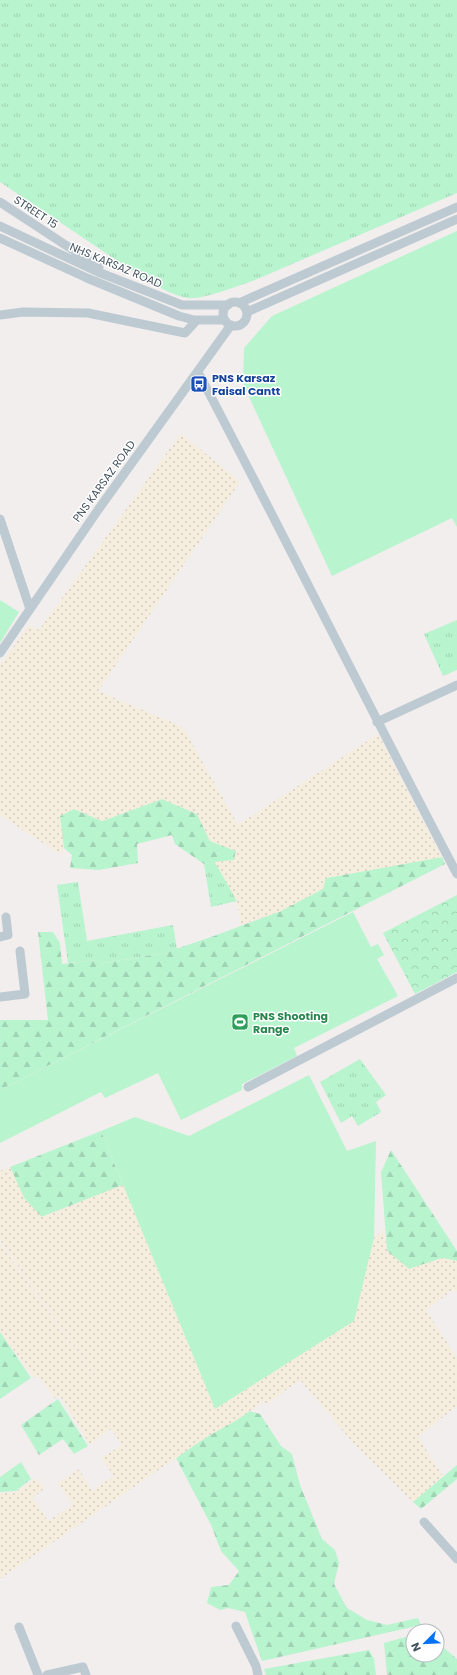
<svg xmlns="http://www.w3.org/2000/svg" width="457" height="1675" viewBox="0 0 457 1675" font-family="Poppins,sans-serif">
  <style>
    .grass { fill: url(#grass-tufts) }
    .forest { fill: url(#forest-firs) }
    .sand { fill: url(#sand-dots) }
    .park { fill: url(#park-crowns) }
    .garden { fill: #b8f4ce }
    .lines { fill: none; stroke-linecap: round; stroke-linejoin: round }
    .minor { stroke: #bdcad2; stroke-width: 9 }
    .labels { text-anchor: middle; stroke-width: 3; stroke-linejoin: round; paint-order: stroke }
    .street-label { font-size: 11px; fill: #44535e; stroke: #fff }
    .transit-label { font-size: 11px; font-weight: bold; fill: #164399; stroke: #fff; text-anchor: start }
    .leisure-label { font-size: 11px; font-weight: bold; fill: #27864d; stroke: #fff; text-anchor: start }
  </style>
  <defs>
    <pattern id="grass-tufts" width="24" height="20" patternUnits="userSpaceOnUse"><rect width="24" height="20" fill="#b8f4ce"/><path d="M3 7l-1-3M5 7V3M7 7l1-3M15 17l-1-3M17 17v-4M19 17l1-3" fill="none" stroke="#9fd3b3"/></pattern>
    <pattern id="forest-firs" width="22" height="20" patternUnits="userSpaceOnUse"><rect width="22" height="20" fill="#b8f4ce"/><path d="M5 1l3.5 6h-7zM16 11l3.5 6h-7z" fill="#9fd3b3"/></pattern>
    <pattern id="sand-dots" width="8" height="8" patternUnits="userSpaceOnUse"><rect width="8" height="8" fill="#f5eddd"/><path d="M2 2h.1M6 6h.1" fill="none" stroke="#d3cdc0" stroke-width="1.8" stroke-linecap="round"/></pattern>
    <pattern id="park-crowns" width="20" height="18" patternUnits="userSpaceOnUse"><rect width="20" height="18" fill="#b8f4ce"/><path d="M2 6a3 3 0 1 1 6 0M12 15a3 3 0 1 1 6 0" fill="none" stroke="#9fd3b3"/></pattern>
  </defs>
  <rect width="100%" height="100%" fill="#f2eeee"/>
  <!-- grass -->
  <path class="grass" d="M0,0h457v193l-202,87c-14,5 -53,20 -67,18 -16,-2 -34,-14 -48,-22l-140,-94z
    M457,620v50l-14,6 -19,-42z
    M215,862l22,39 -26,6 -7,-43z
    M78,882l9,59 86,-16 4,24 -13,4 -66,11v-4l-30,3 -11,-78z
    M360,1059l26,36 -10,7 5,10 -23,14 -6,-10 -11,7 -21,-41z"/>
  <!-- forest -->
  <path class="forest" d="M162,799l35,15 13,27 26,10 -2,9 -30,4 -29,-20 -3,-9 -35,9 1,19 -39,7 -29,-2 2,-13 -8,-7 -5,-32 15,-7 28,12z
    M442,857l3,7 -445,226v-70h48l-10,-88h15l7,11 2,21 36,-4 1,4 65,-11 50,-17 67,-25 45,-33z
    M101,1131l22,54 -82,32 -17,-19 -14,-31z
    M391,1150l66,101v10l-15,-3 -33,11 -22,-18 -6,-79z
    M0,1332l31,46 -31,21z
    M58,1399l30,47 -14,8 -11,-15 -24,16 -18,-30z
    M249,1411l11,3 21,32 11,8 8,31 22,54 13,11 4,13 -5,21 13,24 20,12 20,5 31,-7 3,7 -159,36 -17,-49 -17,-4 -8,2 -13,-7 4,-16 18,-2 10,-14 -18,-20 -10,-26 -35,-67 29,-20z
    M21,1462l10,17 -15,12 -16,1v-15z
    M457,1465v14l-36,30 -8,-7z
    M413,1635v20h24v-13l20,17v16h-70l-3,-32z
    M369,1650l5,9 2,16h-110l-2,-6z"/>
  <!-- sand -->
  <path class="sand" d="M181,433l59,49 -142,209 85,36 55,98 140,-91 64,123 -116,21 -3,11 -42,22 -40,14 -4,-24 -22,-39 19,-2 2,-9 -26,-10 -13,-27 -35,-15 -60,22 -28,-12 -14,7 4,32 -4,6 -60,-39v-150l29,-40 10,5z
    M10,1167l14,31 18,19 81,-32 92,224 139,-88 20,-83 10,-8 3,21 22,18 33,-11 15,3v31l-3,-3 -28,21 31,48v48l-39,31 25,39 -30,26 -59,-58 -54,-64 -33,24 -3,-3 -27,19 -32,18 -205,141v-86h14l22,-15 9,10 -12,10 15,23 25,-16 -15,-22 21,-14 13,22 22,-15 -13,-18 21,-13 -11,-16 -21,16 -30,-49 -5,3 -17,-24 -4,3 -34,-47v-88l106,149 -106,-152v-69z"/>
  <!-- park -->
  <path class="park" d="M457,895v77l-42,22 -32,-61z"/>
  <!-- garden -->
  <path class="garden" d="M457,231v296l-5,-9 -120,58 -89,-192 1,-36 28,-32z
    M0,600l19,12 -19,31z
    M353,912l18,35 7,-3 6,11 -7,4 21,37 -104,52 3,8 -55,28v6l-61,30 -23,-47 -53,25 -4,-6 -101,51v-53z
    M309,1075l38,76 29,-10 -2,97 -20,83 -139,88 -114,-278 34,-14 54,19z"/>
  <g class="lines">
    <!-- minor -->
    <path class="minor" d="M0,202l99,65
      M0,226l98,46 84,33h46
      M0,238l87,40 92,38 15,4h31
      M223 314a12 12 0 1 1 24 0a12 12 0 1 1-24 0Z
      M239,303l218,-96
      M247,312l210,-93
      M0,315l23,-3 65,1 97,20 12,-13
      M198,372c88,167 171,335 259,502
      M0,519l30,90
      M0,653l98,-143 133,-185
      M377,722l80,-37
      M0,937l8,-2 -2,-18
      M0,997l25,-3 -5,-43
      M248,1087l209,-109
      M424,1522l33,37
      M236,1626l20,40 2,9
      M19,1627l19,48
      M47,1675l36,-8 3,8"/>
  </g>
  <!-- icons -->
  <defs>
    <g id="bus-square" transform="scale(0.9)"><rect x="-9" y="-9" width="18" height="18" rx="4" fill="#1a4fb4" stroke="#fff"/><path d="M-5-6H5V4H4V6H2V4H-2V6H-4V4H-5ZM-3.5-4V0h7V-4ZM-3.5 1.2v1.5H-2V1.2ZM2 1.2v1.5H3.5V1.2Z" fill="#fff"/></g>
    <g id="stadium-square" transform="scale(0.9)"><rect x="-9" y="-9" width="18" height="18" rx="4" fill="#2e9e5b" stroke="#fff"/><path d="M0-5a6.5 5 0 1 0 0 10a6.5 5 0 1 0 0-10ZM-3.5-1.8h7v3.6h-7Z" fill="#fff"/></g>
  </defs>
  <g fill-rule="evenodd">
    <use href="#bus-square" x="199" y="384"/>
    <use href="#stadium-square" x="240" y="1022"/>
  </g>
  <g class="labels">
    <!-- street labels -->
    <g class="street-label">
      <text transform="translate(36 212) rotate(33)" y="4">STREET 15</text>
      <text transform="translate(116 265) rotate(23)" y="4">NHS KARSAZ ROAD</text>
      <text transform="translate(104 481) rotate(-54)" y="4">PNS KARSAZ ROAD</text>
    </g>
    <!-- transit labels -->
    <g class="transit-label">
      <text x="212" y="382">PNS Karsaz<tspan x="212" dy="13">Faisal Cantt</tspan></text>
    </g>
    <!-- leisure labels -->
    <g class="leisure-label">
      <text x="253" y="1020">PNS Shooting<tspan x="253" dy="13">Range</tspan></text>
    </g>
  </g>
  <!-- north arrow -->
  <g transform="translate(425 1643) rotate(246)"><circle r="19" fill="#ffffff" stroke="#b4babf"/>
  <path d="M0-3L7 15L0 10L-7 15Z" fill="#0473f6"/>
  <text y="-6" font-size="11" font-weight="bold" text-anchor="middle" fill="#44535e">N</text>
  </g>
</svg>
